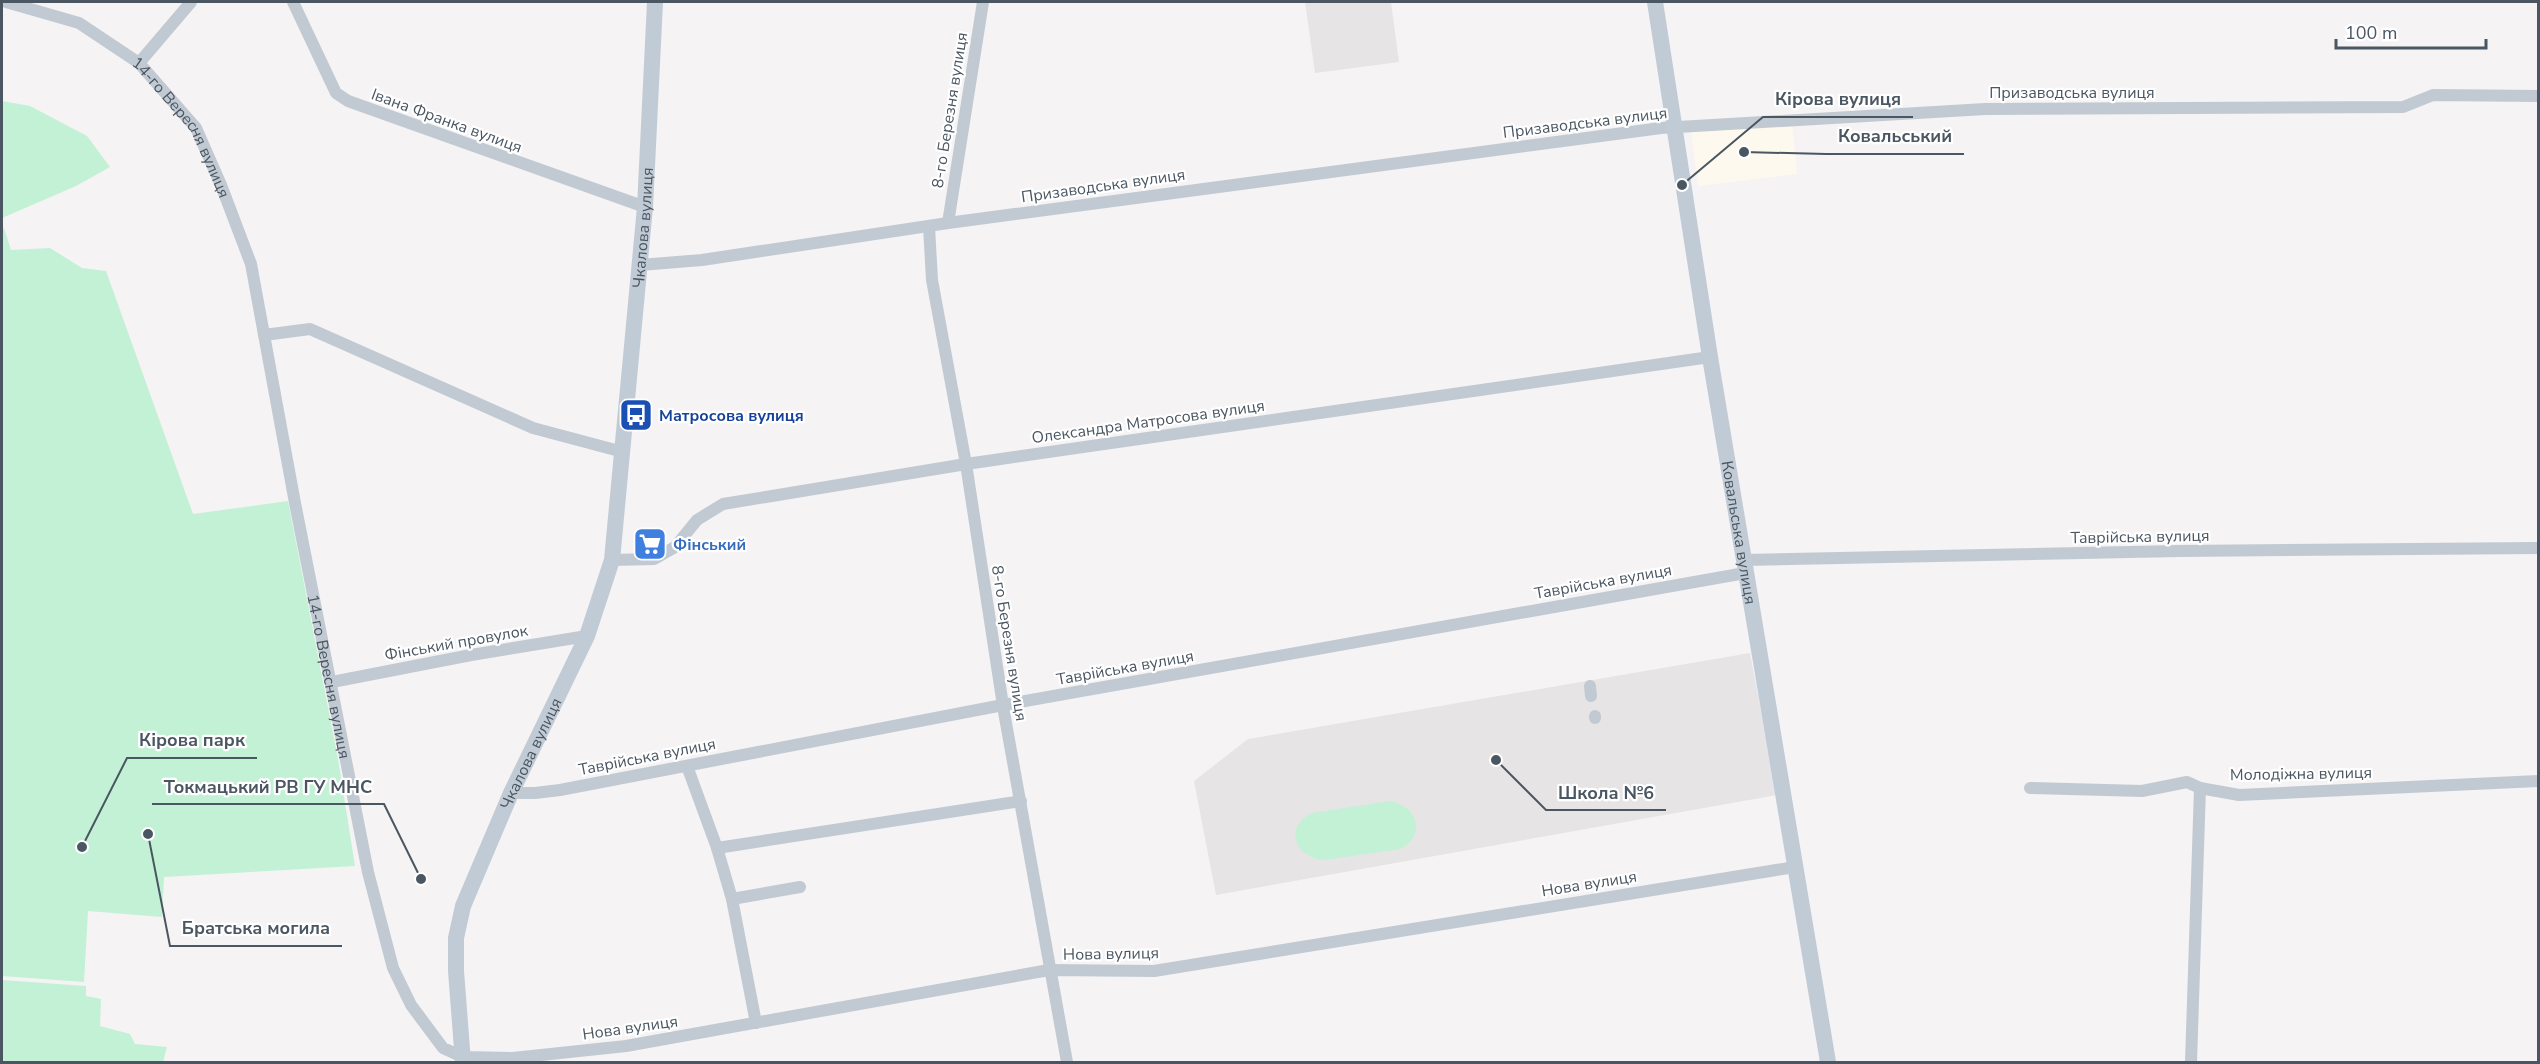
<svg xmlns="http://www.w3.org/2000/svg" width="2540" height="1064" viewBox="0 0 2540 1064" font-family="'Nunito Sans',sans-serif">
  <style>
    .commercial { fill: #fdf9ef }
    .education { fill: #e6e4e5 }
    .green { fill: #c3f1d5 }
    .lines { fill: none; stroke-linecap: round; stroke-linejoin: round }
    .street { stroke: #c1cad2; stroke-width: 12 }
    .secondary { stroke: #c1cbd6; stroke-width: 16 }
    .labels { text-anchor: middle; stroke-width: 4.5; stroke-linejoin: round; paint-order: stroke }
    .street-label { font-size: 16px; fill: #4a5661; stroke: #fff }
    .transit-label { font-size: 16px; font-weight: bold; fill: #164399; stroke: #fff; text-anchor: start }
    .shop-label { font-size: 16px; font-weight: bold; fill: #366cbe; stroke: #fff; text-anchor: start }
    .leader { fill: none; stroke: #4a5661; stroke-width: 2 }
    .callout-dot { fill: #4a5661; stroke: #fff; stroke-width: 2 }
    .callout-label { font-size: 18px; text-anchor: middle; font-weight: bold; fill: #4a5661; stroke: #fff; stroke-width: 4.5; stroke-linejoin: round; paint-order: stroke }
  </style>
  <rect width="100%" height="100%" fill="#f5f3f3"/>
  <!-- commercial -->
  <path class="commercial" d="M1792,123l5,51 -99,12 -7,-55z"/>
  <!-- education -->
  <path class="education" d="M1305,2h86l8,60 -84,11z
    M1750,653l27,142 -561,100 -22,-114 54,-42z"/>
  <!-- green -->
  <path class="green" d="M2,101l28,5 57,30 23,31 -34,19 -74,32z
    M4,228l7,22 39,-2 32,20 24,3 87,243 95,-13 50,258 17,107 -191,11 -2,40 -74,-6 -4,71 -82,-6v-747z
    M1390,801c28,5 37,35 10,48l-75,11c-30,-2 -42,-33 -13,-47z
    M2,980l84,6v10l15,3 -1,27 30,8 5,10 32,3 -4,15h-161z"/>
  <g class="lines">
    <!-- street -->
    <g class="street">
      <path id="s1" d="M6,2l73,21 60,40 57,65 25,57 30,79 44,239 73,369 25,96 18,37 32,43 20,9 50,1 113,-12 423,-76 105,1 641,-104"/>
      <path d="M293,2l43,91 12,8 297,106"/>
      <path d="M139,63l52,-61"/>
      <path d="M948,223l35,-221"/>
      <path d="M929,227l3,53 34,184 38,248 63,350"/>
      <path d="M640,265l62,-5 246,-37 713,-95 324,-19 418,-2 30,-12 105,1"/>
      <path d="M264,335l46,-6 223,99 90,24"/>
      <path d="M612,560l42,-1 21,-12 22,-27 26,-16 243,-40 744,-107"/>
      <path d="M1743,560l436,-9 359,-3"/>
      <path d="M332,682l139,-27 116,-19"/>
      <path d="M1590,686l1,10"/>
      <path d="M1595,716v2"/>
      <path d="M687,766l30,82 15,51 24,124"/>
      <path d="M2030,788l112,3 45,-9 13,6 39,7 299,-14"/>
      <path d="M511,793h24l25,-3 443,-85 742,-132"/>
      <path d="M717,848l304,-47"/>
      <path d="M732,899l68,-12"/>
      <path d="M2191,1062l9,-274"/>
    </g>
    <!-- secondary -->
    <g class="secondary">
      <path id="s2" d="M1655,2l55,355 118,705"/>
      <path id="s3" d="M463,1062l-7,-91v-33l7,-32 48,-113 76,-157 25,-76 33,-353 10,-205"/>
    </g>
  </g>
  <!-- icons -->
  <defs>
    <g id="bus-square" transform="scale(1.725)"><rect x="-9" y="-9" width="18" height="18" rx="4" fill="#1a4fb4" stroke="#fff"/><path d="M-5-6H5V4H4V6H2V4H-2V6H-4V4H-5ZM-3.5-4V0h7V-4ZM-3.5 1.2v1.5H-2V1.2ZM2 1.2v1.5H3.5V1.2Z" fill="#fff"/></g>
    <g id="supermarket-square" transform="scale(1.725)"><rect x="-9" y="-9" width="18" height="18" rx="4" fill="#3f7fe0" stroke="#fff"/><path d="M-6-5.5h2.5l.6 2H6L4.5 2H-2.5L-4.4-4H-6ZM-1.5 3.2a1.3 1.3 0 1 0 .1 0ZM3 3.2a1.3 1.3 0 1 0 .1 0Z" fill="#fff"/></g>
  </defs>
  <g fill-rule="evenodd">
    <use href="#bus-square" x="636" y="415"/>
    <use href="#supermarket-square" x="650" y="544"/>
  </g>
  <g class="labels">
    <!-- street labels -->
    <g class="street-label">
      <text x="2072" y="98">Призаводська вулиця</text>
      <text transform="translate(949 110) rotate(-81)" y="6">8-го Березня вулиця</text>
      <text transform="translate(447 120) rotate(20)" y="6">Івана Франка вулиця</text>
      <text transform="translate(1585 122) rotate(-7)" y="6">Призаводська вулиця</text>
      <text dy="6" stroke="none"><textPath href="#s1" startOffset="226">14-го Вересня вулиця</textPath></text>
      <text transform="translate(1103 185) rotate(-8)" y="6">Призаводська вулиця</text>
      <text dy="6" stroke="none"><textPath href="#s3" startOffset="868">Чкалова вулиця</textPath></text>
      <text transform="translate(1148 421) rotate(-8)" y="6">Олександра Матросова вулиця</text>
      <text dy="6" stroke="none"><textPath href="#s2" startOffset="537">Ковальська вулиця</textPath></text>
      <text transform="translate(2140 536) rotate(-1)" y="6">Таврійська вулиця</text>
      <text transform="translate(1603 581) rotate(-10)" y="6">Таврійська вулиця</text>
      <text transform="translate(456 642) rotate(-10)" y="6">Фінський провулок</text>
      <text transform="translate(1010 643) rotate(81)" y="6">8-го Березня вулиця</text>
      <text transform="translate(1125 667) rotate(-10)" y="6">Таврійська вулиця</text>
      <text dy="6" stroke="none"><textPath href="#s1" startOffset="801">14-го Вересня вулиця</textPath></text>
      <text dy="6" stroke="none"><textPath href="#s3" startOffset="324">Чкалова вулиця</textPath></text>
      <text transform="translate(647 756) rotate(-11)" y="6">Таврійська вулиця</text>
      <text transform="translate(2301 773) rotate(-1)" y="6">Молодіжна вулиця</text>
      <text transform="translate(1589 883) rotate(-9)" y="6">Нова вулиця</text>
      <text transform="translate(1111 953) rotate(-1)" y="6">Нова вулиця</text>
      <text transform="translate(630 1027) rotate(-8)" y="6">Нова вулиця</text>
    </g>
    <!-- transit labels -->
    <g class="transit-label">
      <text x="659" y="421">Матросова вулиця</text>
    </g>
    <!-- shop labels -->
    <g class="shop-label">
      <text x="673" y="550">Фінський</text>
    </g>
  </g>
  <!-- callouts -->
  <path class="leader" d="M1682 185L1763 117H1913M1744 152L1826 154H1964M82 847L127 758H257M421 879L384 804H152M1496 760L1546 810H1666M148 834L170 946H342"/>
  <g class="callout-dot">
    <circle cx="1682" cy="185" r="6"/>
    <circle cx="1744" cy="152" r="6"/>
    <circle cx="82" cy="847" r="6"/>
    <circle cx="421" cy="879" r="6"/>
    <circle cx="1496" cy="760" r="6"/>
    <circle cx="148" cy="834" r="6"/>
  </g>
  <g class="callout-label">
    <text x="1838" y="105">Кірова вулиця</text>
    <text x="1895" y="142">Ковальський</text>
    <text x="192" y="746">Кірова парк</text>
    <text x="268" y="793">Токмацький РВ ГУ МНС</text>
    <text x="1606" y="799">Школа №6</text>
    <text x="256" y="934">Братська могила</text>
  </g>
  <!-- border -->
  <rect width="2540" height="1064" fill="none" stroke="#4a5661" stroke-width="6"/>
  <!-- scale -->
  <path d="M2336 39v9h150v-9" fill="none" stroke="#4a5661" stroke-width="3"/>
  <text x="2345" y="39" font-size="18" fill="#4a5661" stroke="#ffffff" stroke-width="4.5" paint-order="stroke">100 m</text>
</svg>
